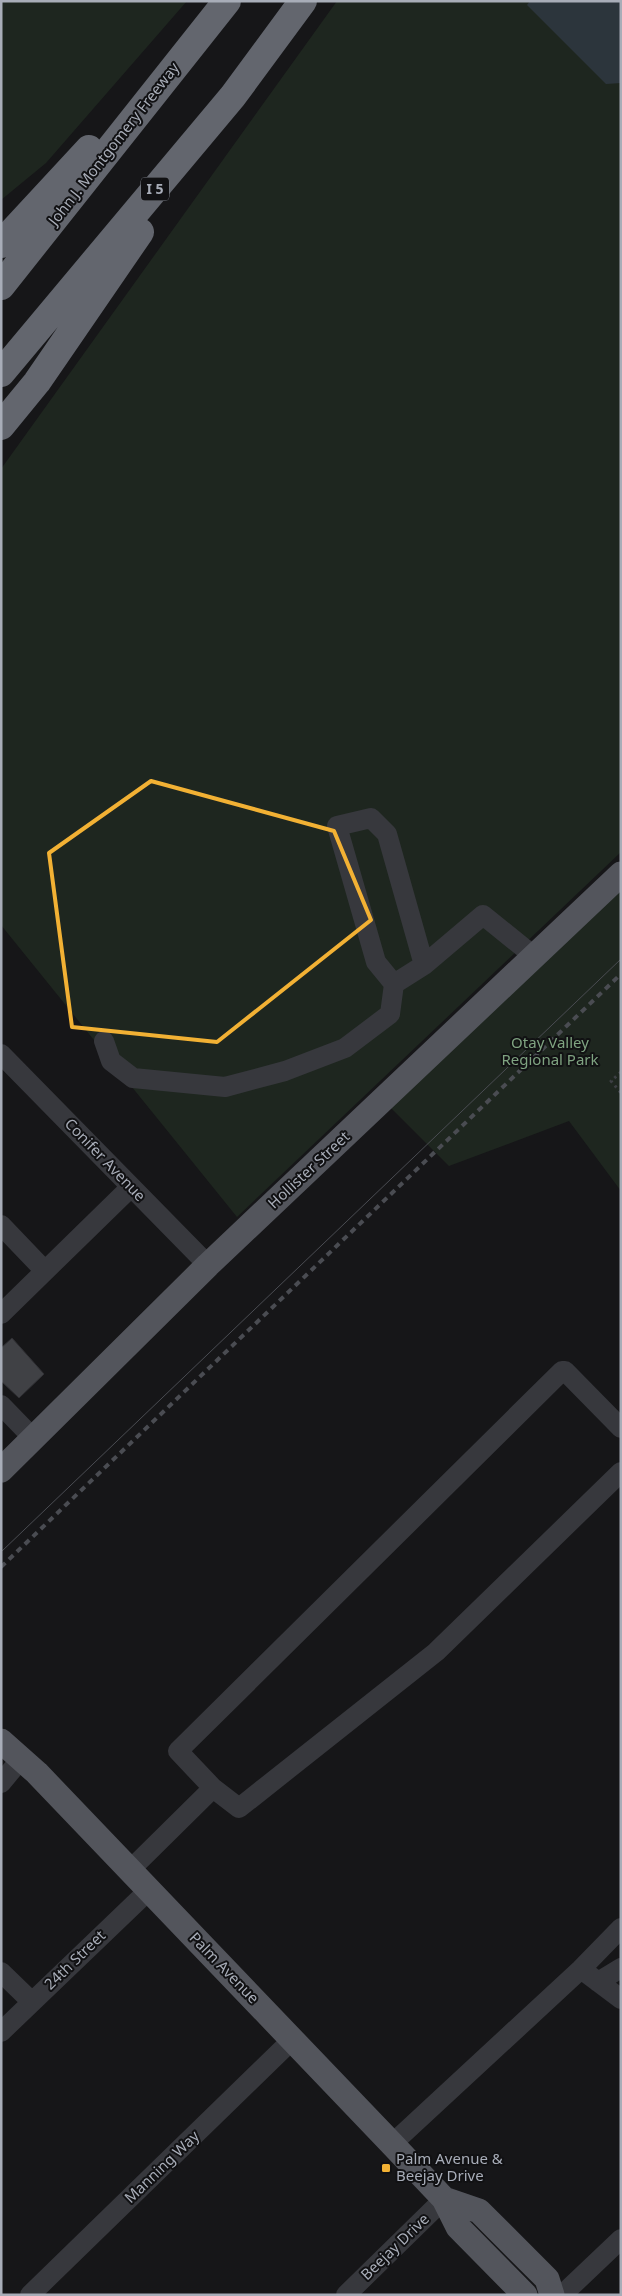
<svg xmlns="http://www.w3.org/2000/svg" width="622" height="2296" viewBox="0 0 622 2296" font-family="'Noto Sans',sans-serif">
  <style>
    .green { fill: #1e261f }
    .water { fill: #2c353c }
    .building { fill: #404145; stroke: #303034 }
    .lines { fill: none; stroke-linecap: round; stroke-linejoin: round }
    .path { stroke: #3d3f44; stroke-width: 3; stroke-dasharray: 2.5 4; stroke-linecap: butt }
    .minor { stroke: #37383d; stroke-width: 20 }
    .major { stroke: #53555c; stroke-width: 25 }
    .highway { stroke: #63666e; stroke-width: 28 }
    .tram { stroke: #4a4c52; stroke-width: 1 }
    .rail { stroke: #4a4c52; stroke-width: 4; stroke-dasharray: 6 5; stroke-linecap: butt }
    .marked { fill: none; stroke: #f2b134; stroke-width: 4; stroke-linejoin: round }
    .poi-dot { fill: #f2b134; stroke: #111113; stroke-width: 2 }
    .labels { text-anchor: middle; stroke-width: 4; stroke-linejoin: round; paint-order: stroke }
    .shield { fill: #111113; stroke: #7b7e86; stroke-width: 1 }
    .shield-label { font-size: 14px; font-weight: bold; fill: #a8adb8 }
    .street-label { font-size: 15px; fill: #a8adb8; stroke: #111113 }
    .park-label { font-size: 15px; fill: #7fa381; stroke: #111113 }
    .poi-label { font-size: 15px; fill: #a8adb8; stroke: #111113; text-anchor: start }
  </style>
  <rect width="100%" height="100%" fill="#161618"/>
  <!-- green -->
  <path class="green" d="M1,1h186l-141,162 -45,37z
    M337,1h284v851l-384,365 -236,-292v-456z
    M621,886v305l-52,-70 -120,45 -59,-59z"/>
  <!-- water -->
  <path class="water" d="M530,1h91v82l-15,1 -79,-79z"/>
  <!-- building -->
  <path class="building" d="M12,1338l32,36 -25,24 -18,-17v-33z"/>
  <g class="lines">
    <!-- path -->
    <path class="path" d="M621,1072l-10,9 10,12"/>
    <!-- minor -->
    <path class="minor" d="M424,965l-37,-131 -16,-16 -34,8 39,136 18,22 30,-19 59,-50 52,42
      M104,1041l7,20 22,17 92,9 60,-16 60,-23 45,-34 4,-30
      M1,1054l207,211
      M1,1225l44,46
      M1,1314l130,-127
      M1,1405l33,34
      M621,1428l-56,-57h-3l-384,380 35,37 26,20 197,-156 185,-180
      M1,1783l20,-24
      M130,1870l83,-82
      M581,1969l40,30
      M1,1972l31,30
      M598,1982l23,-14
      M1,2032l148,-142
      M392,2144l189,-175 40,-41
      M30,2295l263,-256
      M346,2295l98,-96
      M562,2295l59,-56"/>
    <!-- major -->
    <path class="major" d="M1,1470l207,-205 413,-391
      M1,1741l36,32 355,371 52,55 14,28 67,68
      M444,2199l35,12 68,68 5,16"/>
    <!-- highway -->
    <path class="highway" d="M1,244l88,-95
      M1,286l226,-285
      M1,373l232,-277 70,-95
      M1,426l36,-44 103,-150"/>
    <!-- tram -->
    <path class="tram" d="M1,1552l620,-593"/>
    <!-- rail -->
    <path class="rail" d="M1,1567l620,-593"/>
  </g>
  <!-- marked area -->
  <path class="marked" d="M151,781l183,50 37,89 -154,122 -145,-15 -23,-174z"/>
  <!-- markers -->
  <rect class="poi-dot" x="381" y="2163" width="10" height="10" rx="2.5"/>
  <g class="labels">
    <!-- shield labels -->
    <rect class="shield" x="141" y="177.5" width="28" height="23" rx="4"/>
    <g class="shield-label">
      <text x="155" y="194">I 5</text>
    </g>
    <!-- street labels -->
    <g class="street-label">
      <text transform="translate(114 144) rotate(-52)" y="5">John J. Montgomery Freeway</text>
      <text transform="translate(105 1160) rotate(46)" y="5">Conifer Avenue</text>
      <text transform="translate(309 1170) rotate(-43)" y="5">Hollister Street</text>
      <text transform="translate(75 1960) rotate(-44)" y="5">24th Street</text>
      <text transform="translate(224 1968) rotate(46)" y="5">Palm Avenue</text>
      <text transform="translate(162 2167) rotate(-44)" y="5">Manning Way</text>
      <text transform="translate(395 2247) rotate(-44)" y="5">Beejay Drive</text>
    </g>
    <!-- park labels -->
    <g class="park-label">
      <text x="550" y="1048">Otay Valley<tspan x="550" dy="17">Regional Park</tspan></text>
    </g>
    <!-- poi labels -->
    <g class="poi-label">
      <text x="396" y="2164">Palm Avenue &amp;<tspan x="396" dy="17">Beejay Drive</tspan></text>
    </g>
  </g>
  <!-- border -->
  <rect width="622" height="2296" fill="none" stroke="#a8adb8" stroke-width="5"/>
</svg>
